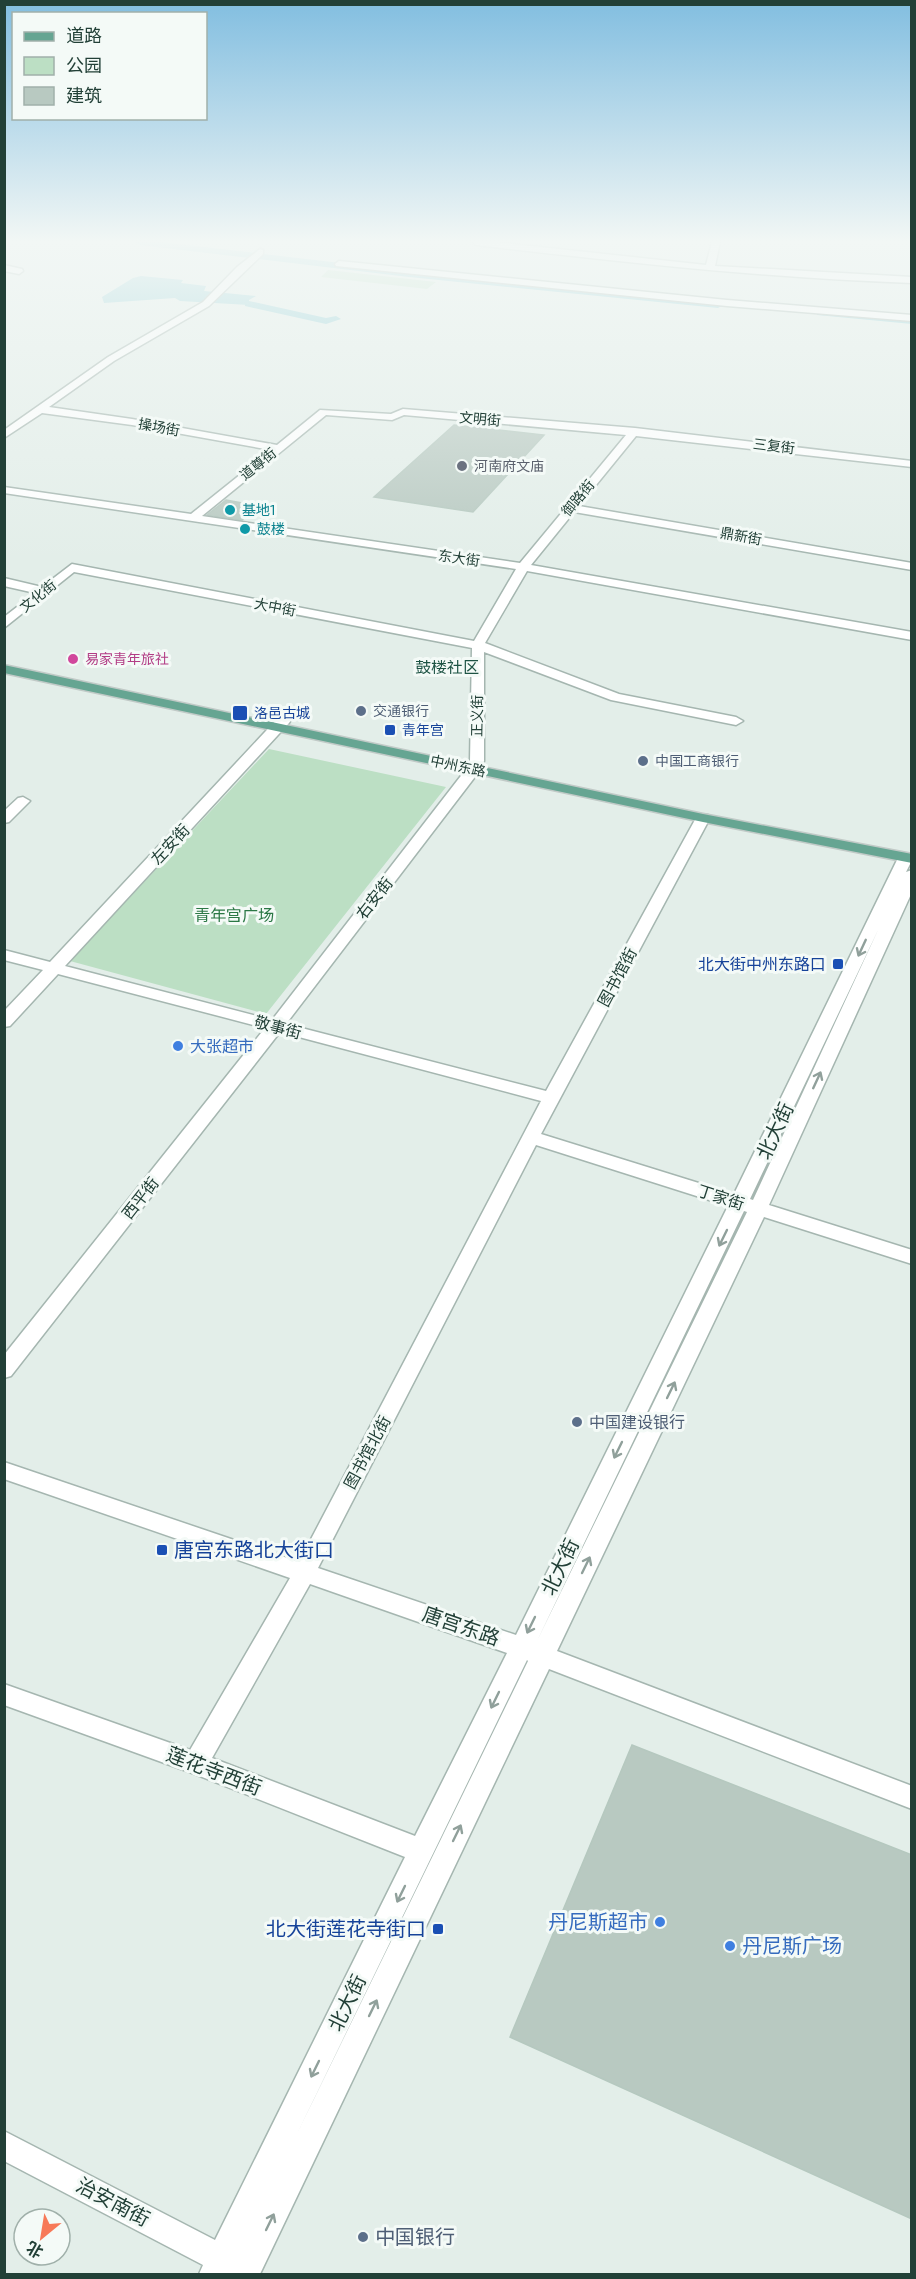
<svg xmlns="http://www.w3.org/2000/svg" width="916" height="2279" viewBox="0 0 916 2279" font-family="'Exo 2','Noto Sans SC',sans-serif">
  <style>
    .green { fill: #bcdfc4 }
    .water { fill: #8accd4 }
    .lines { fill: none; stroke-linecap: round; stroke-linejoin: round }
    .canal { fill: #8accd4; fill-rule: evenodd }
    .building { fill: #b8c9c1; stroke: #b5c8bf; stroke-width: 1.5 }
    .minor-casing { stroke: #a5b6b0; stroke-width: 3 }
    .major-casing { stroke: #c1cac7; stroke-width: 3 }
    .minor { fill: #fff; fill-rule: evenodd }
    .major { fill: #66a592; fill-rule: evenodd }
    .oneway { stroke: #90a09b }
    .worship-dot { fill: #6b7280; stroke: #f4faf7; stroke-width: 2 }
    .culture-dot { fill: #0f9aa8; stroke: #f4faf7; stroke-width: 2 }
    .hotel-dot { fill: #d1479c; stroke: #f4faf7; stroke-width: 2 }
    .service-dot { fill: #5c6f8a; stroke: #f4faf7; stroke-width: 2 }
    .transit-dot { fill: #1a4fb4; stroke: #f4faf7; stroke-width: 2 }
    .shop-dot { fill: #3f7fe0; stroke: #f4faf7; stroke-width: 2 }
    .labels { text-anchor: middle; stroke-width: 6; stroke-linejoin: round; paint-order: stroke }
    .far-street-label { font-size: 14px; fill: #224037; stroke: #f4faf7 }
    .far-worship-label { font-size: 14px; fill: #5b616d; stroke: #f4faf7; text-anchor: start }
    .far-culture-label { font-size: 14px; fill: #0d838f; stroke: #f4faf7; text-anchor: start }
    .far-hotel-label { font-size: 14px; fill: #b23c85; stroke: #f4faf7; text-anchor: start }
    .far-service-label { font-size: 14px; fill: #4e5e75; stroke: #f4faf7; text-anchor: start }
    .far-transit-label { font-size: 14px; fill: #164399; stroke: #f4faf7; text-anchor: start }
    .far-quarter-label { font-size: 16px; fill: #1d5344; stroke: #f4faf7 }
    .street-label { font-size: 16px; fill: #224037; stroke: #f4faf7 }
    .park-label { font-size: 16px; fill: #2b7845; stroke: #f4faf7 }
    .transit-label { font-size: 16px; fill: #164399; stroke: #f4faf7; text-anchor: end }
    .shop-label { font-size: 16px; fill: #366cbe; stroke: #f4faf7; text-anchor: start }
    .service-label { font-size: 16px; fill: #4e5e75; stroke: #f4faf7; text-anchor: start }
    .near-street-label { font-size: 20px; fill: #224037; stroke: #f4faf7 }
    .near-transit-label { font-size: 20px; fill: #164399; stroke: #f4faf7; text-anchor: start }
    .near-shop-label { font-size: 20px; fill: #366cbe; stroke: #f4faf7; text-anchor: end }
    .near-service-label { font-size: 20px; fill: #4e5e75; stroke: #f4faf7; text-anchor: start }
  </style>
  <rect width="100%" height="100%" fill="#e3eee9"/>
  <!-- green -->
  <path class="green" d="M328,270l108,12 -9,7 -106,-12z
    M269,749l177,38 -180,227 -196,-53z"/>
  <!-- water -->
  <path class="water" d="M141,276l42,4 -2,3 25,3 -2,5 52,5 -7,4v5l-69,-4 -5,-3 -71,5 -2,-6 31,-19z"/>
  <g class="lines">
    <!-- canal -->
    <path class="canal" d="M135,242h26l248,29 309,31 5,3 -5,3 -309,-31 -269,-32z
      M249,301l77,17 10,-2 5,3 -15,5 -81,-18v-4z
      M821,310l91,8v6l-95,-9v-4z"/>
  </g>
  <!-- building -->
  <path class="building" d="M454,425l90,10 -71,77 -99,-15z
    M226,500l32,6 -16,14 -35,-5z
    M632,1745l280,110v364l-402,-182z"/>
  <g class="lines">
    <!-- minor casing -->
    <g class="minor-casing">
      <path id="minor" d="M472,242h22l212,23 6,-23h8l-5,24 197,11v6c-146,-5 -291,-21 -436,-38z
        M260,249l3,1v4l-54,52 -95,55 -65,46 83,12 145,26 43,-35 71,4 12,-5 232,19 277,33v6l-276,-31 -57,70 333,57v7l-338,-58 -43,53 381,67v8l-385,-69 -42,72 134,51 117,23 7,4 -7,4 -125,-25 -127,-48v109l-3,8 -195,255 260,67 150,-273 2,-3h10l2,3 -169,316 193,60 164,-336 7,-4 5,1 2,5 -6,12 6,-2v22l-143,313 143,45v14l-148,-47 -207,434 355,135v23l-363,-140 -289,605h-61l4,-9 -199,-104v-30l211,109 190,-383 -213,-84 -188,-68v-21l186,66 100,-172 -286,-99v-17l295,100 242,-461 -261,-69 -269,344 -7,2v-23l261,-327 -207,-54 -48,52 -6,1v-16l39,-41 -39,-10v-10l46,12 229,-245h10l2,3 -2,3 -224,243 207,54 195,-252 3,-7 2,-113 -398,-76 -70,56v-11l31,-24 -31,-7v-8l38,9 30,-23 402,77 42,-72 -512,-76v-6l187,27 80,-64 -139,-25 -90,-12 -38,25v-8l104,-73 95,-55 34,-35zM326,415l66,5 12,-5 222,20 -106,128 -318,-47zM879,928l-126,272 -3,-1zM536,1145l192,61 -212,429 -198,-67zM744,1211l3,1 -211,431zM310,1584l197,69 -92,183 -203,-78zM527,1660l1,1 -234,479z
        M339,261l388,39 185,15v6l-185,-15 -391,-40 -1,-2z
        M4,265l18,4 1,2 -4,3 -15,-3z
        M23,797l7,4 -21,21 -5,1v-12l14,-13z"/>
    </g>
    <!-- major casing -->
    <g class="major-casing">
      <path id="major" d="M4,665l699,149 209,40v9l-209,-41 -699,-149z"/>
    </g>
    <!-- minor -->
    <use href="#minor" class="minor"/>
    <!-- major -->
    <use href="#major" class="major"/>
  </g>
  <!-- one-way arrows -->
  <defs><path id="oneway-shaft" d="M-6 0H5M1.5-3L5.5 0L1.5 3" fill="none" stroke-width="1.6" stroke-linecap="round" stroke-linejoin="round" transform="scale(1.5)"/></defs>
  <g class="oneway">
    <use href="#oneway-shaft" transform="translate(862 948) rotate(115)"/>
    <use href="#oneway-shaft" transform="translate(817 1080) rotate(-65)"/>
    <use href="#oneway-shaft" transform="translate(723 1238) rotate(116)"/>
    <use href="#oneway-shaft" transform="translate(671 1390) rotate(-64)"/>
    <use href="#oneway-shaft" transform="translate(618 1450) rotate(116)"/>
    <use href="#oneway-shaft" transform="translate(586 1565) rotate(-64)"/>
    <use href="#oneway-shaft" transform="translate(531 1625) rotate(116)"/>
    <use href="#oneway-shaft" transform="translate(495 1700) rotate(116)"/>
    <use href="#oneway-shaft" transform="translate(457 1833) rotate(-64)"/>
    <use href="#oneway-shaft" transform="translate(401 1894) rotate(116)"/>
    <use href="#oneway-shaft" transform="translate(373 2008) rotate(-64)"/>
    <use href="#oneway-shaft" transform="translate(315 2069) rotate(116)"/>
    <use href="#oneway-shaft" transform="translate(270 2222) rotate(-64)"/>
  </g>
  <!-- sky -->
  <linearGradient id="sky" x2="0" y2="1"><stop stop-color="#82bee0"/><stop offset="0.43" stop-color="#f2f7f5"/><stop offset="1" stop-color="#f2f7f5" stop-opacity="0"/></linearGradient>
  <rect width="916" height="561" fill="url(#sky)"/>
  <!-- markers -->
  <circle class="worship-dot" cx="462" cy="466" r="6"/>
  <g class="culture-dot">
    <circle cx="230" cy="510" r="6"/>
    <circle cx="245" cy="529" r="6"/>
  </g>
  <circle class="hotel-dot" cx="73" cy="659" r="6"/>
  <g class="service-dot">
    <circle cx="361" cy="711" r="6"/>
    <circle cx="643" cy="761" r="6"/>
    <circle cx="577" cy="1422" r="6"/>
    <circle cx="363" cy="2237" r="6"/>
  </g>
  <g class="transit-dot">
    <rect x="232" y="705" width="16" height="16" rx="3"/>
    <rect x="384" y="724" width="12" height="12" rx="3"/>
    <rect x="832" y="958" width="12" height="12" rx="3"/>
    <rect x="156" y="1544" width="12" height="12" rx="3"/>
    <rect x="432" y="1923" width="12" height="12" rx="3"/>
  </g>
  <g class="shop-dot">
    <circle cx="178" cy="1046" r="6"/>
    <circle cx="660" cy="1922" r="6"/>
    <circle cx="730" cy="1946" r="6"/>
  </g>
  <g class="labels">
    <!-- far-street labels -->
    <g class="far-street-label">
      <text transform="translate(480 419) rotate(5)" y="5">文明街</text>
      <text transform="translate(159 427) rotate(10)" y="5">操场街</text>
      <text transform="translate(774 446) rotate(7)" y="5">三复街</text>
      <text transform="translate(258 464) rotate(-39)" y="5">道尊街</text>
      <text transform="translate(578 498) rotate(-50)" y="5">御路街</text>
      <text transform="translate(741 536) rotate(10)" y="5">鼎新街</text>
      <text transform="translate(459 558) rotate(8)" y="5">东大街</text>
      <text transform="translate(38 596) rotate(-39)" y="5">文化街</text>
      <text transform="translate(275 607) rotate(11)" y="5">大中街</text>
      <text transform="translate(477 716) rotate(-89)" y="5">正义街</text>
      <text transform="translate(458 766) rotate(12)" y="5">中州东路</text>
    </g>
    <!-- far-worship labels -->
    <g class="far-worship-label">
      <text x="474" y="471">河南府文庙</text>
    </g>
    <!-- far-culture labels -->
    <g class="far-culture-label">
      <text x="242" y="515">基地1</text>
      <text x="257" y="534">鼓楼</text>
    </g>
    <!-- far-hotel labels -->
    <g class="far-hotel-label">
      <text x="85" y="664">易家青年旅社</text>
    </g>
    <!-- far-service labels -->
    <g class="far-service-label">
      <text x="373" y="716">交通银行</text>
      <text x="655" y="766">中国工商银行</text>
    </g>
    <!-- far-transit labels -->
    <g class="far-transit-label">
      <text x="254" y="718">洛邑古城</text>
      <text x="402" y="735">青年宫</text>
    </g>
    <!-- far-quarter labels -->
    <g class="far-quarter-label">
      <text x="447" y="673">鼓楼社区</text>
    </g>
    <!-- street labels -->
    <g class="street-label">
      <text transform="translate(170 844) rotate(-47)" y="6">左安街</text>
      <text transform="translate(374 898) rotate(-52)" y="6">右安街</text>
      <text transform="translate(617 977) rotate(-62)" y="6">图书馆街</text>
      <text transform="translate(278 1027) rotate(15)" y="6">敬事街</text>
      <text transform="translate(721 1197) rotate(18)" y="6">丁家街</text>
      <text transform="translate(140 1198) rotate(-52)" y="6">西平街</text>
      <text transform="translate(367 1452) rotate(-62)" y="6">图书馆北街</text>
    </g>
    <!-- park labels -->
    <g class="park-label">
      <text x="234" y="921">青年宫广场</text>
    </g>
    <!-- transit labels -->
    <g class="transit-label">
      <text x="826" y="970">北大街中州东路口</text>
    </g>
    <!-- shop labels -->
    <g class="shop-label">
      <text x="190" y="1052">大张超市</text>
    </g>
    <!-- service labels -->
    <g class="service-label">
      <text x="589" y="1428">中国建设银行</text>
    </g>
    <!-- near-street labels -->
    <g class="near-street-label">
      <text transform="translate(775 1131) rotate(-65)" y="7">北大街</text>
      <text transform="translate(560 1567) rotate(-64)" y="7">北大街</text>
      <text transform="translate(461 1626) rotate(19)" y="7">唐宫东路</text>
      <text transform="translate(214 1771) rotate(21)" y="7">莲花寺西街</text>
      <text transform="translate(347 2003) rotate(-64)" y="7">北大街</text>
      <text transform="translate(113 2202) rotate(28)" y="7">治安南街</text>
    </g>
    <!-- near-transit labels -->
    <g class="near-transit-label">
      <text x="174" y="1557">唐宫东路北大街口</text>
      <text x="426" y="1936" text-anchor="end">北大街莲花寺街口</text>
    </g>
    <!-- near-shop labels -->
    <g class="near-shop-label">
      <text x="648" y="1929">丹尼斯超市</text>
      <text x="742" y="1953" text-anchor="start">丹尼斯广场</text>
    </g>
    <!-- near-service labels -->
    <g class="near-service-label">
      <text x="375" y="2244">中国银行</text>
    </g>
  </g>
  <!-- border -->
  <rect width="916" height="2279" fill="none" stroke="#224037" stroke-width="12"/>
  <!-- legend -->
  <rect x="12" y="12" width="195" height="108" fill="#f4faf7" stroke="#a0b0aa" stroke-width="1.5"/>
  <rect x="24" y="32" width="30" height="9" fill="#66a592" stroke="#a0b0aa" stroke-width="1.5"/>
  <text x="66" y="42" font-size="18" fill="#224037">道路</text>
  <rect x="24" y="57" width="30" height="18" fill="#bcdfc4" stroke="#a0b0aa" stroke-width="1.5"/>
  <text x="66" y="72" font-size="18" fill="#224037">公园</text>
  <rect x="24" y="87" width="30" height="18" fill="#b8c9c1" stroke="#a0b0aa" stroke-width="1.5"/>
  <text x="66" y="102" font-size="18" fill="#224037">建筑</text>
  <!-- north arrow -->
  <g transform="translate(42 2237) rotate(210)"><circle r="28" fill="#f4faf7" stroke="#a0b0aa" stroke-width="1.5"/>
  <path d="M0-4.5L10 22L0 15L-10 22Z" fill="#f77958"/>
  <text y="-9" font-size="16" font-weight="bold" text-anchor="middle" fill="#224037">北</text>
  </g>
</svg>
